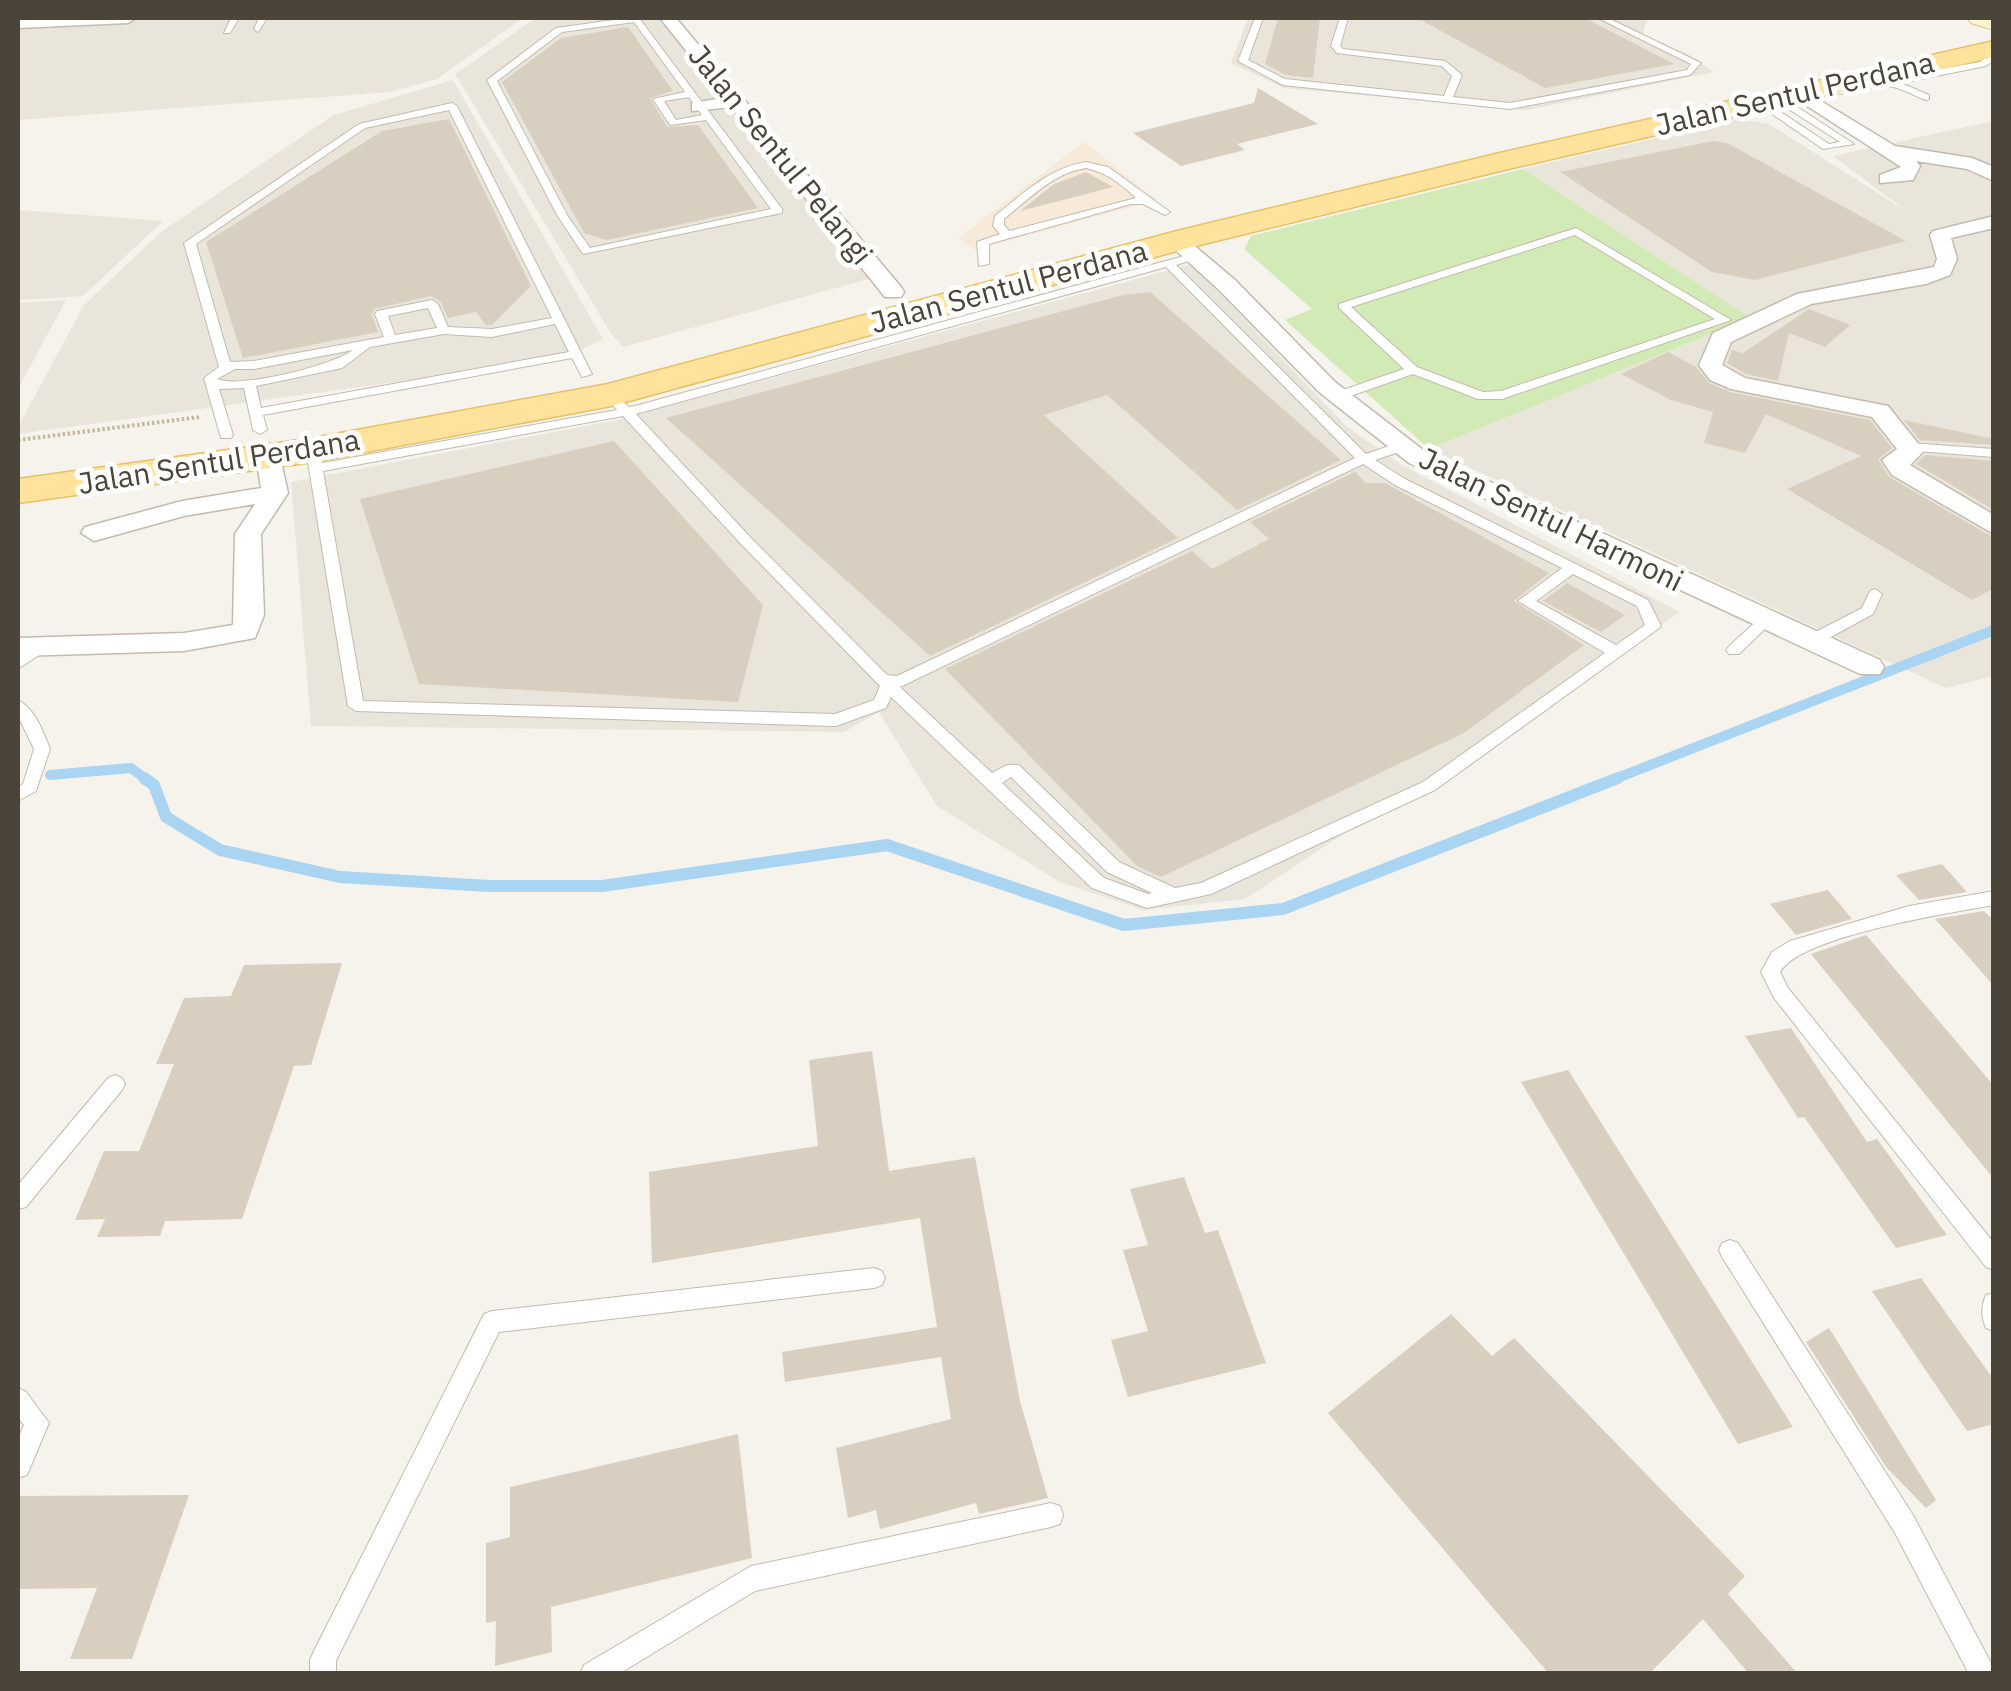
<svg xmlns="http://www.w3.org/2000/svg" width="2011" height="1691" viewBox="0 0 2011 1691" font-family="'IBM Plex Sans',sans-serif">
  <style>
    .residential { fill: #eae5da }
    .commercial { fill: #f7ead8 }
    .green { fill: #d2eab5 }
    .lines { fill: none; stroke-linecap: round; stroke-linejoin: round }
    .stream-far1 { stroke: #a9d4f2; stroke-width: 10 }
    .stream { stroke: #a9d4f2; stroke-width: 12 }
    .building { fill: #d8cfc1 }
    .lane-casing { stroke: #c2bbae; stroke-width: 2 }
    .street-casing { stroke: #c2bbae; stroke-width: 3 }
    .secondary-casing { stroke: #d6c79b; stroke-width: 2 }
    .primary-casing { stroke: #e6c16a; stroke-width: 3 }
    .path { stroke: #c4b79f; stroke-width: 4; stroke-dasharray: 2.5 2.5; stroke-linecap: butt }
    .lane { fill: #fff; fill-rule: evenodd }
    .street { fill: #fff; fill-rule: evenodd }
    .secondary { fill: #fff3cd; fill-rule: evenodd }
    .primary { fill: #ffe39c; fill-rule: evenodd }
    .labels { text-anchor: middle; stroke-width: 10; stroke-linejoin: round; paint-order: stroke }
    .far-street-label { font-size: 30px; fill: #4b4439; stroke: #fff }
  </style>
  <rect width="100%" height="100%" fill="#f6f3ec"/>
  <!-- residential -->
  <path class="residential" d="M18,18h505l-86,61 -48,13 -371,28z
    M536,18h125l211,260 -249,69 -11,-12 -157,-261z
    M1248,18h399l-4,17 43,18 28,19 -187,38 -243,-22 -53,-25z
    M453,80l150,259 -40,20 -545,75v-7l66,-122 77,-73 173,-117z
    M1738,119l31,5 140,89 -76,-57 160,-35v555l-47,12 -517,-239 284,-116 39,-13 -229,-151z
    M18,210l145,11 -80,75 -65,4z
    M1192,264l155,163 55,38 278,147 -435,287 -102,11 -83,-28 -123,-76 -58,-94 -35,20 -533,-6 -20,-244 326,-62z
    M66,300l-48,89v-86z"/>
  <!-- commercial -->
  <path class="commercial" d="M1084,142l73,58 -182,50 -17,-12z"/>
  <!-- green -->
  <path class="green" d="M1523,169l230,151 -40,13 -284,116 -144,-129 27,-11 -68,-60 7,-13z"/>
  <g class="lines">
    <!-- stream-far1 -->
    <path class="stream-far1" d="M50,775l81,-7 16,12
      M1612,780l382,-150"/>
    <!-- stream -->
    <path class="stream" d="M144,778l10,7 12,32 54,33 120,27 149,9h113l285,-41 237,80 159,-16 335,-131"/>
  </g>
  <!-- building -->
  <path class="building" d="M1278,18h42l-7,60 -27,-3 -21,-11z
    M1417,18h168l89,46 -129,24z
    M628,27l45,64 -23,7 17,29 31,-2 60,83 -151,32 -23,-7 -82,-151 59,-44z
    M1258,88l60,36 -81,20 8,6 -64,16 -48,-33 121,-30z
    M449,119l82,167 -39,39h-6l-10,-13 -28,6 -7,-16 -10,-6 -57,13 -2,6 6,17 -135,26 -37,-116 176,-111z
    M1713,141l14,2 179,98 -151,39 -43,-8 -152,-100z
    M1086,172l27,15 -93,24 34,-27z
    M1150,292l191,168 -104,50 -130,-115 -63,20 134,123 -248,118 -264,-238 457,-123z
    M1809,309l41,16 -25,22 -36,-14 -11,48 -32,-7 -19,-11 5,-13 11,3z
    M1668,352l28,15 13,16 21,9 140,28 22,28 -14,11 11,18 105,61v50l-22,12 -185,-111 74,-33 -95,-42 -21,39 -41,-10 9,-31 -42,-12 -50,-26z
    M1904,420l90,19v6l-74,-5z
    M614,441l149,164 -25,97 -319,-18 -59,-185z
    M1925,455l69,6v49l-78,-46z
    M1355,472l11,11h19l164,90 -35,28 70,44 -120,88 -303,144 -24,-11 -192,-197 247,-118 20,18 57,-30 -19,-17z
    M1567,583l58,32 -24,17 -58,-31z
    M1942,864l25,28 -48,8 -23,-25z
    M1828,890l24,29 -56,16 -26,-31z
    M1984,911l10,10v65l-59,-67z
    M1866,935l128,151v93l-183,-225z
    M342,963l-31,102 -17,1 -52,153 -77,2 -5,15 -63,1 8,-18 -30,1 29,-69h35l35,-87h-18l28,-66 47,-2 13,-31z
    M1791,1028l76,114 10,-3 70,96 -51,13 -92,-131 -6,1 -53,-82z
    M872,1051l17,120 86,-14 45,244 28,97 -69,16 -3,-11 -96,26 -4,-19 -28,8 -12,-70 115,-29 -10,-62 -156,25 -3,-30 155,-25 -17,-109 -268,45 -3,-91 169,-26 -9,-86z
    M1568,1070l225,357 -55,17 -217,-362z
    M1184,1177l21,56 13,-3 48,133 -138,34 -17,-57 37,-9 -25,-81 25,-5 -18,-56z
    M1921,1278l73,102v44l-27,7 -95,-140z
    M1451,1314l41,42 22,-18 231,238 -17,18 70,80h-49l-46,-55 -54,55h-100l-221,-261z
    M1829,1328l107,172 -10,8 -40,-41 -80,-125z
    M738,1434l14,124 -201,49 1,45 -57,14 1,-45 -10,2v-80l24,-6v-50z
    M189,1495l-57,164h-62l27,-71 -79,1v-93z"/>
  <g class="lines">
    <!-- lane casing -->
    <g class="lane-casing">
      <path id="lane" d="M231,18h8l-9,15h-6z
        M259,18h8l-9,14 -4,-3z
        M628,18h11l143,191v4l-199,41 -26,-39 -70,-135 69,-52zM634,22l51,70 -32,7 17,26 36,-5 65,89 -181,39 -23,-33 -70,-134 65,-49zM689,97l13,18 -26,5 -12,-19z
        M1255,18h8l-15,42 37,19 159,17 8,-20 -10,-10 -105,-13 -6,-7 9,-28h8l-8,28 3,3 102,12 17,14 -9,22 57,6 177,-33 4,-6 -93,-46h10l93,45 -11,12 -180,34 -227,-24 -45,-24z
        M1994,52v8l-8,6 -85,17 28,12v4l-3,1c-12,-4 -27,-14 -40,-14 -22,1 -44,13 -66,5l160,-29z
        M1776,97h6l72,47 -31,5 -67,-46 8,-2 65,43 11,-2 -64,-41z
        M452,103l5,3 135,268 -10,3 -10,-19 -309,57 4,15 -7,4 -7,-4 -9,-42 -25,1 14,46 -2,3h-10l-17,-60 15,-11 -35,-124 175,-119zM449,110l103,208 -60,11 -44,-2 -10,-23 -6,-4 -55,11 -2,3 9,23 -130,24 -24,1 -34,-118 169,-116zM428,308l9,20 -42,7 -7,-19zM555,324l14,28 -308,56 -5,-22 86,-18 28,-21 74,-13 48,3zM353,350c-21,16 -115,39 -136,29l18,-10h19z
        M1086,162l22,5 62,45 -5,3 -22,-11h-12l-142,40v20l-10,2 -2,-24 23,-8 -7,-8 2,-10c29,-23 54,-48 91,-54zM1086,168c21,5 34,15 50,30l-127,33 -5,-6v-6c25,-20 49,-46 82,-51z
        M1576,228l155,92 -229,79h-24l-65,-25 -71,25h-8v-6l70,-24 -65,-61v-4zM1575,235l140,84 -214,72 -18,1 -66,-25 -66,-60z
        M1195,253l6,3 -2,2 -23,7 190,189 29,-10h10v6l-30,10 30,19 243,121 13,26 -3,3 -223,161 -224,104 -64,14 -55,-20 -201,-191 -5,11 -50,18 -480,-15 -8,-5 -42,-256 2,-3h10l4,16 295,-53 -12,-15 6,-4 18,16 6,-1zM1166,267l189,191 -458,218 -10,-1 -136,-137 -115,-124zM623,416l118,128 139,142 -6,14 -39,14 -472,-13 -40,-230zM1363,464l32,21 167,83 -44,33 87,52 -182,129 -222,101 -26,5 -56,-26 -100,-97h-12l-15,8 -92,-86zM1573,574l64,32 8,19 -29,20 -80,-44zM1011,777l96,95 45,21 -4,1 -44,-16 -102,-95z
        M1909,443l85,6v8l-90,-7v-6z
        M1875,589l7,5 -9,20 -55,30h-10l-3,-4 3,-4 54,-28 8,-17z
        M1765,616l8,5 -3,3 -31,30h-10l-3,-4 3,-4 31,-28z
        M40,642l8,5 -3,4 -27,18v-12z
        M18,700c17,9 25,31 32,49l-14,42 -18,10v-14l5,-3 11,-35 -16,-33z
        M1994,891v14c-45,8 -193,31 -214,67l8,16 206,255v27l-8,-3 -212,-269 -13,-26 11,-20 18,-11 119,-35z
        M115,1075l7,3 3,6 -3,6 -96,117 -8,2v-24l90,-107z
        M1730,1240l8,3 175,272 79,150 2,9h-25l-74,-141 -173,-276 -3,-7 3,-7z
        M874,1268l8,3 3,7 -3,7 -8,3 -375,44 -163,329v13h-26v-14l4,-9 170,-337 8,-3z
        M1994,1293v38l-8,-3c-5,-11 -5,-22 0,-33z
        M18,1388l8,4 23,31 -22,52 -9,3v-39l6,-14 -6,-7z
        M1051,1503l9,3 3,9 -3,9 -9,3 -296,64 -136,83h-39l4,-9 167,-99z"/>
    </g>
    <!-- street casing -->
    <g class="street-casing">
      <path id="street" d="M18,18h118l-8,5 -110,5z
        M660,18h16l225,269 3,5 -3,5h-16l-153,-190 -40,4v-8l32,-5z
        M1801,89l94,57 77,12 22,9v14l-27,-12 -51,-8 4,5 -7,14 -33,3v-8l21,-8 -106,-69v-8z
        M1994,216v12l-43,10 6,21 -7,16 -24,9 -115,20 -80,38 -9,23 23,13 143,28 36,45 -14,14 84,50v19l-102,-59 -10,-15 15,-11 -25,-32 -141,-28 -21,-9 -11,-15 14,-32 84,-39 137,-27 3,-8 -7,-24 3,-4z
        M1177,235l7,2 51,43 100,102 92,71 453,207 4,7 -4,7h-20l-451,-211 -90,-71 -100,-102 -49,-45v-8z
        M268,450l12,7 8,36 -27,41 3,81 -9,23 -71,13 -166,5v-18l166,-5 49,-8 2,-91 20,-30 -71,12 -90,25 -13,-8 4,-6 97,-26 79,-13 -5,-31z"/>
    </g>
    <!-- secondary casing -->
    <g class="secondary-casing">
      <path id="secondary" d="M1967,18h27v12l-23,-7z"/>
    </g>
    <!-- primary casing -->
    <g class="primary-casing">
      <path id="primary" d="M1994,41v16l-490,113 -316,78 -577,158 -298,56 -295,41v-24l295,-41 295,-54 569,-153 327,-79z"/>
    </g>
    <!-- path -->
    <path class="path" d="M18,440l182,-23"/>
    <!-- lane -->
    <use href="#lane" class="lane"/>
    <!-- street -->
    <use href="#street" class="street"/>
    <!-- secondary -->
    <use href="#secondary" class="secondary"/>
    <!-- primary -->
    <use href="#primary" class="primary"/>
  </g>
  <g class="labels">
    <!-- far-street labels -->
    <g class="far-street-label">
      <text transform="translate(1795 94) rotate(-13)" y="10">Jalan Sentul Perdana</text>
      <text transform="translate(780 155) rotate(51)" y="10">Jalan Sentul Pelangi</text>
      <text transform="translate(1009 287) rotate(-15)" y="10">Jalan Sentul Perdana</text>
      <text transform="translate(219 462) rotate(-9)" y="10">Jalan Sentul Perdana</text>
      <text transform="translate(1551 520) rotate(26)" y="10">Jalan Sentul Harmoni</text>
    </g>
  </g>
  <!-- border -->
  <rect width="2011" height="1691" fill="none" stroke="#4b4439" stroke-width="40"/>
</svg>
